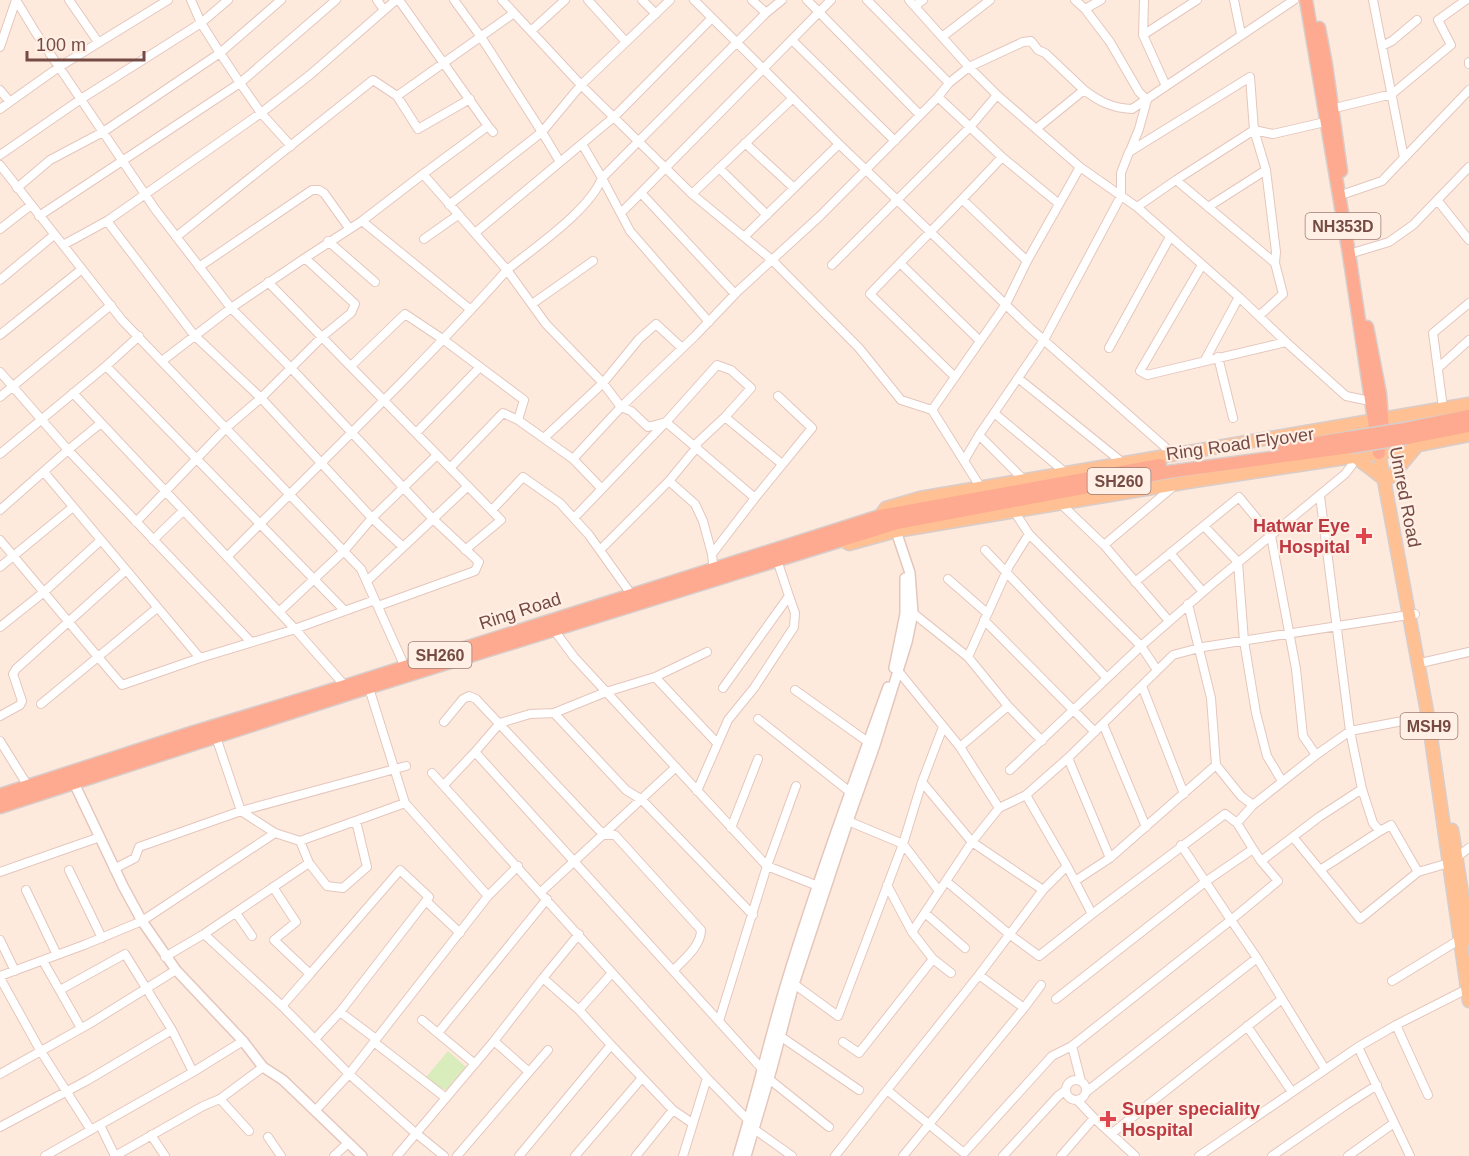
<svg xmlns="http://www.w3.org/2000/svg" width="1469" height="1156" viewBox="0 0 1469 1156" font-family="Helvetica,sans-serif">
  <style>
    .green { fill: #d9ecbb }
    .lines { fill: none; stroke-linecap: round; stroke-linejoin: round }
    .minor-casing { stroke: #e4c6bc; stroke-width: 10 }
    .tertiary-casing { stroke: #e4c6bc; stroke-width: 12 }
    .primary-casing { stroke: #d8cdcb; stroke-width: 15 }
    .trunk-casing { stroke: #d8cdcb; stroke-width: 15 }
    .minor { stroke: #fff; stroke-width: 8 }
    .tertiary { stroke: #fff; stroke-width: 9 }
    .primary { stroke: #ffc193; stroke-width: 12 }
    .trunk { stroke: #feaa90; stroke-width: 12 }
    .trunk-bridge-casing { stroke: #d8cdcb; stroke-width: 15; stroke-linecap: butt }
    .trunk-bridge { stroke: #feaa90; stroke-width: 12 }
    .health-dot { fill: #e0444e; stroke: #ffefe5; stroke-width: 2 }
    .labels { text-anchor: middle; stroke-width: 4.5; stroke-linejoin: round; paint-order: stroke }
    .shield { fill: #ffefe5; stroke: #9e7c74; stroke-width: 1.5 }
    .shield-label { font-size: 16px; font-weight: bold; fill: #754b44 }
    .street-label { font-size: 18px; fill: #754b44; stroke: #ffefe5 }
    .health-label { font-size: 18px; font-weight: bold; fill: #be3a42; stroke: #ffefe5; text-anchor: end }
  </style>
  <rect width="100%" height="100%" fill="#feeadd"/>
  <!-- green -->
  <path class="green" d="M448,1051l18,16 -20,23 -23,-9z"/>
  <g class="lines">
    <!-- minor casing -->
    <g class="minor-casing">
      <path id="minor" d="M16,0l20,33 119,176 76,99 60,60
        M69,0l29,42
        M191,0l10,23 27,-23
        M377,0l7,10
        M399,0l89,126
        M454,0l27,37 61,95 39,-47 89,-85
        M588,0l38,42
        M642,0l14,14
        M694,0l145,144 191,184 143,126
        M752,0l14,13 -164,165c-13,33 -67,69 -95,92l39,54 57,59 18,24 74,-71 43,-45 82,-75 118,-119 32,30 27,-32 83,72 57,40 102,90 47,45 60,54 24,5
        M807,0l113,115
        M867,0l82,83
        M909,0l60,67 54,-25 8,-1 7,9 7,3 39,37
        M1075,0l10,9 16,-9
        M1144,0l-1,35 23,51
        M1234,0l7,34
        M1373,0l31,158
        M915,6l8,-6
        M1085,9l25,33 29,50 8,8 -8,29 -9,22
        M514,13l67,72 111,109 80,66 87,88 42,52 31,10 74,-106 21,-43 53,-94
        M766,13l16,-13
        M531,31l34,-31
        M1143,35l54,-35
        M942,37l48,-37
        M792,40l103,101
        M1382,46l10,-5 25,-21
        M0,47l16,-47
        M1469,62v2
        M0,90l10,12
        M397,96l21,33 52,-30
        M938,97l11,-14 20,-16 28,28
        M0,109l59,-42 109,-67
        M1331,109l61,-15 59,-49 -13,-25 28,-20
        M1036,129l48,-39c16,12 28,18 48,19l162,-109
        M745,143l49,45
        M582,144l20,34 28,53 79,91
        M0,155l81,-56 120,-76 19,30 61,-53
        M0,165l122,155 239,249 44,98
        M719,168l48,47
        M423,174l65,-48 5,6
        M1176,180l78,-50 19,4 52,-12
        M17,188l33,-28 53,-28 117,-79 20,30 96,-83
        M641,193l94,101
        M692,194l101,-96
        M1344,194l38,-13 87,-91
        M963,200l64,61
        M1438,201l31,39
        M449,205l93,-73 18,30
        M1137,207l39,-27 99,83 8,31 -24,22
        M1208,207l58,-37
        M621,213l210,-213
        M39,216l201,-133 21,30 30,33
        M107,221l154,-108 50,-39 85,-74
        M362,221l109,89
        M0,229l31,-24
        M475,233l139,-116 98,-99
        M176,237l197,-157 24,16 117,-83 -12,-13
        M744,237l95,-93
        M424,239l34,-24
        M328,241l47,41
        M63,245l44,-24 87,114 67,63 111,120 -28,33 -65,61
        M1349,254l40,-12 24,-17 56,-58
        M900,263l80,78
        M832,265l138,-138 32,30 56,46
        M1202,265l-62,106 7,4 139,-33
        M199,267l113,-77h7l5,3 25,35
        M0,280l54,-45
        M268,282l233,238 -36,30
        M532,304l61,-43
        M0,335l82,-66
        M1109,348l61,-111
        M1218,357l15,61
        M1205,360l34,-63
        M106,366l239,245
        M351,366l54,-52 39,26 80,60 -6,20 55,39 48,-52 10,4 17,16 18,-5 51,-57 14,5 20,18 -26,29
        M291,368l142,151 35,-33
        M1438,368l31,-28
        M0,372l68,78 -68,60
        M955,377l-85,-83c44,-46 89,-90 132,-137
        M1018,378l105,85
        M73,393l222,236 51,58
        M0,397l111,-92
        M1443,408l-10,-75 36,-30
        M932,410l49,78
        M994,413l72,60
        M101,423l-33,27 183,192
        M416,433l64,-66
        M544,438l59,-55 36,-44 17,-15 26,24
        M695,445l30,-28 57,47
        M0,454l106,-88 33,-30
        M573,459l29,30
        M965,459l14,-24
        M450,468l53,-55 15,7
        M44,472l156,186 89,-27 86,-31
        M669,481l26,23 8,17 9,33
        M1025,481l-46,-46 65,-95 77,-144v-23l8,-21 121,-75 4,53 12,40 10,82 -1,11
        M755,498l57,-70 -34,-32
        M1060,503l44,42 65,76
        M492,510l31,-33 37,26 29,32 42,59
        M574,518l92,-96 89,76 -43,56 2,19
        M136,522l90,-94 35,-30 62,-62 28,-23 4,-9 -50,-46 -74,50 -69,53
        M1204,526l34,36 6,79 12,72 11,43 15,25
        M1029,534l112,112 16,24
        M0,540l98,117 -57,47
        M153,540l30,-29
        M1104,545l70,-59
        M403,547l-31,-29 65,-63
        M600,550l69,-69 28,-34
        M985,550l121,127
        M1170,553l33,39
        M227,557c94,-95 191,-187 280,-287l-84,-96 -61,47 -57,37
        M0,567l73,-60
        M948,579l39,34
        M367,581l66,-62 46,43 -4,9 -97,35
        M1135,582l104,-85 32,39 25,133 7,67 13,19
        M1188,604l23,94 5,67
        M157,608l-59,49 24,28 78,-27
        M913,613l55,44 40,49 -48,41
        M984,620l111,112
        M0,627l44,-35 56,-51
        M554,630l20,27 193,209 51,20
        M707,652l-52,25 -49,15 -52,21 72,77 16,10 111,115
        M968,657l41,-91 20,-32 -15,-23
        M1425,662l44,-10
        M899,672l61,75 39,61 27,-13 41,71 -24,24 -64,85 -92,115 77,63 88,-97 20,-10 9,35
        M655,677l62,66
        M1142,686l42,108
        M723,688l66,-92 -12,-36
        M795,690l73,52
        M1008,706l34,35
        M0,716l20,-11 2,-4 -9,-27 3,-5 109,-98
        M758,719l92,73
        M444,722l19,-23 6,-3 7,3 122,130 7,6h10l86,95c0,16 -17,29 -27,40
        M1103,724l43,103
        M216,737l25,74 34,22 25,8 105,-38
        M0,741l28,45
        M475,752l25,-29 30,-9 24,-1
        M1068,758l42,100 106,-93 25,31 12,9 63,-50 34,-24 79,-15
        M1010,770l131,-124 70,-61 134,-111 7,-9v-10
        M432,773l275,305 42,43
        M922,782l50,60 71,48
        M444,785l31,-33 288,318
        M1362,789l11,34 7,8 11,-6 27,47
        M697,791l31,-71 26,-32 40,-61 1,-14 -6,-17
        M1026,795l42,-37 105,-103 30,-8 212,-33
        M1253,805l-16,18 16,26
        M848,821l55,23 36,47
        M731,828l27,-69
        M1293,837l67,82 58,-47 31,-9 20,-15
        M1181,845l50,75 47,-39 -17,-20
        M309,863l18,23 16,2 24,-21 -11,-46
        M1067,866l25,48 133,-100 12,9
        M114,869l21,-11 4,-11 102,-36 165,-45
        M69,870l33,68
        M1320,870l60,-39
        M0,872l100,-35
        M946,881l63,53 30,22 53,-42
        M1075,881l35,-23
        M887,885l25,47 21,27
        M273,887l23,35 -22,18 36,34 90,-104 29,27 -89,115 36,27
        M26,890l31,65
        M541,892l135,-125
        M488,896l30,-30
        M426,901l34,32
        M236,913l16,23
        M925,913l40,35
        M912,932l60,-90 27,-34
        M204,934l105,-71 -9,-22
        M579,934l-36,44 36,32 33,-37
        M0,940l15,31
        M165,957l39,-23 78,72 67,68 63,56 32,26
        M43,961l38,67
        M0,976l84,-31 58,-24 133,-88
        M0,978l40,72 51,80
        M1392,981l67,-41
        M794,984l44,32 65,-172 19,-62 21,-55
        M60,990l65,-36 47,76
        M1056,999l149,-117 48,-33 8,12 58,-44 43,-28 -12,-58 -30,-235
        M282,1006l28,-32
        M1024,1008l17,-23
        M579,1010l32,35
        M422,1020l53,44
        M719,1021l48,-155 29,-80
        M1396,1025l32,70
        M1247,1026l45,66
        M438,1033l109,-134
        M780,1036l79,54
        M315,1039l25,-27
        M494,1041l49,-63
        M374,1042l72,56
        M843,1042l16,11 74,-94 18,14
        M1072,1046l159,-126 26,38 68,111
        M1358,1047l38,-22 73,-37
        M529,1072l19,-22
        M0,1074l89,-50 87,-54
        M769,1079l60,48
        M1066 1090a10 10 0 1 1 20 0a10 10 0 1 1-20 0Z
        M1086,1092l171,-134
        M220,1099l29,32
        M1077,1100l17,18 41,38
        M315,1111l34,-37 139,-178 -83,-93 -36,-115
        M100,1125l15,31
        M0,1127l88,-47 84,-50 21,42 50,-31
        M754,1129l38,27
        M1111,1134l171,-135
        M151,1135l14,21
        M268,1137l13,19
        M45,1156l148,-84
        M115,1156l88,-50 17,-7 43,-32
        M334,1156l14,-13
        M397,1156l97,-115 35,31 -72,84
        M519,1156l92,-111 62,65 19,13
        M575,1156l67,-78
        M636,1156l37,-46
        M683,1156l24,-78
        M835,1156l52,-66
        M903,1156l121,-148 -45,-33
        M1003,1156l55,-60 8,-6
        M1061,1156l33,-38
        M1199,1156l159,-109 52,109
        M1272,1156l74,-51 31,-20
        M1348,1156l46,-33"/>
    </g>
    <!-- tertiary casing -->
    <g class="tertiary-casing">
      <path id="tertiary" d="M894,668l11,-54v-36
        M74,783l49,103 19,35 34,49 67,71 20,26 20,13 79,76
        M738,1156c18,-58 31,-117 49,-176 30,-98 66,-196 101,-293
        M746,1156l26,-88 22,-84 54,-163 27,-76 32,-103 6,-29 -3,-40 -14,-42"/>
    </g>
    <!-- primary casing -->
    <g class="primary-casing">
      <path id="primary" d="M1379,453l49,264 41,284
        M1354,456l30,23
        M1391,477l26,-31
        M880,516l6,-8 34,-10 549,-94
        M841,539l8,5 47,-13 298,-50 185,-28 90,-18
        M1452,830l17,109"/>
    </g>
    <!-- trunk casing -->
    <g class="trunk-casing">
      <path id="trunk" d="M1306,0l43,254 30,199
        M1319,28l7,37 15,106
        M1367,327l13,67 4,49
        M1405,429l64,-13
        M1407,438l62,-12
        M1284,448l64,-10
        M0,795l191,-62 154,-47 535,-170 280,-51
        M0,807l351,-114 546,-170 271,-51 182,-25"/>
    </g>
    <!-- minor -->
    <use href="#minor" class="minor"/>
    <!-- tertiary -->
    <use href="#tertiary" class="tertiary"/>
    <!-- primary -->
    <use href="#primary" class="primary"/>
    <!-- trunk -->
    <use href="#trunk" class="trunk"/>
    <!-- trunk-bridge casing -->
    <g class="trunk-bridge-casing">
      <path id="trunk-bridge" d="M1348,438l57,-9
        M1350,447l57,-9"/>
    </g>
    <!-- trunk-bridge -->
    <use href="#trunk-bridge" class="trunk-bridge"/>
  </g>
  <!-- markers -->
  <g class="health-dot">
    <path d="M1361 527h6v6h6v6h-6v6h-6v-6h-6v-6h6z"/>
    <path d="M1105 1110h6v6h6v6h-6v6h-6v-6h-6v-6h6z"/>
  </g>
  <g class="labels">
    <!-- shield labels -->
    <g class="shield">
      <rect x="1305.5" y="213" width="75" height="26" rx="4.5"/>
      <rect x="1087.5" y="468" width="63" height="26" rx="4.5"/>
      <rect x="408.5" y="642" width="63" height="26" rx="4.5"/>
      <rect x="1400.5" y="713" width="57" height="26" rx="4.5"/>
    </g>
    <g class="shield-label">
      <text x="1343" y="232">NH353D</text>
      <text x="1119" y="487">SH260</text>
      <text x="440" y="661">SH260</text>
      <text x="1429" y="732">MSH9</text>
    </g>
    <!-- street labels -->
    <g class="street-label">
      <text transform="translate(1240 444) rotate(-8)" y="6">Ring Road Flyover</text>
      <text transform="translate(1405 497) rotate(79)" y="6">Umred Road</text>
      <text transform="translate(520 611) rotate(-18)" y="6">Ring Road</text>
    </g>
    <!-- health labels -->
    <g class="health-label">
      <text x="1350" y="532">Hatwar Eye<tspan x="1350" dy="21">Hospital</tspan></text>
      <text x="1122" y="1115" text-anchor="start">Super speciality<tspan x="1122" dy="21">Hospital</tspan></text>
    </g>
  </g>
  <!-- scale -->
  <path d="M27 51v9h117v-9" fill="none" stroke="#754b44" stroke-width="3"/>
  <text x="36" y="51" font-size="18" fill="#754b44" stroke="#ffefe5" stroke-width="4.5" paint-order="stroke">100 m</text>
</svg>
